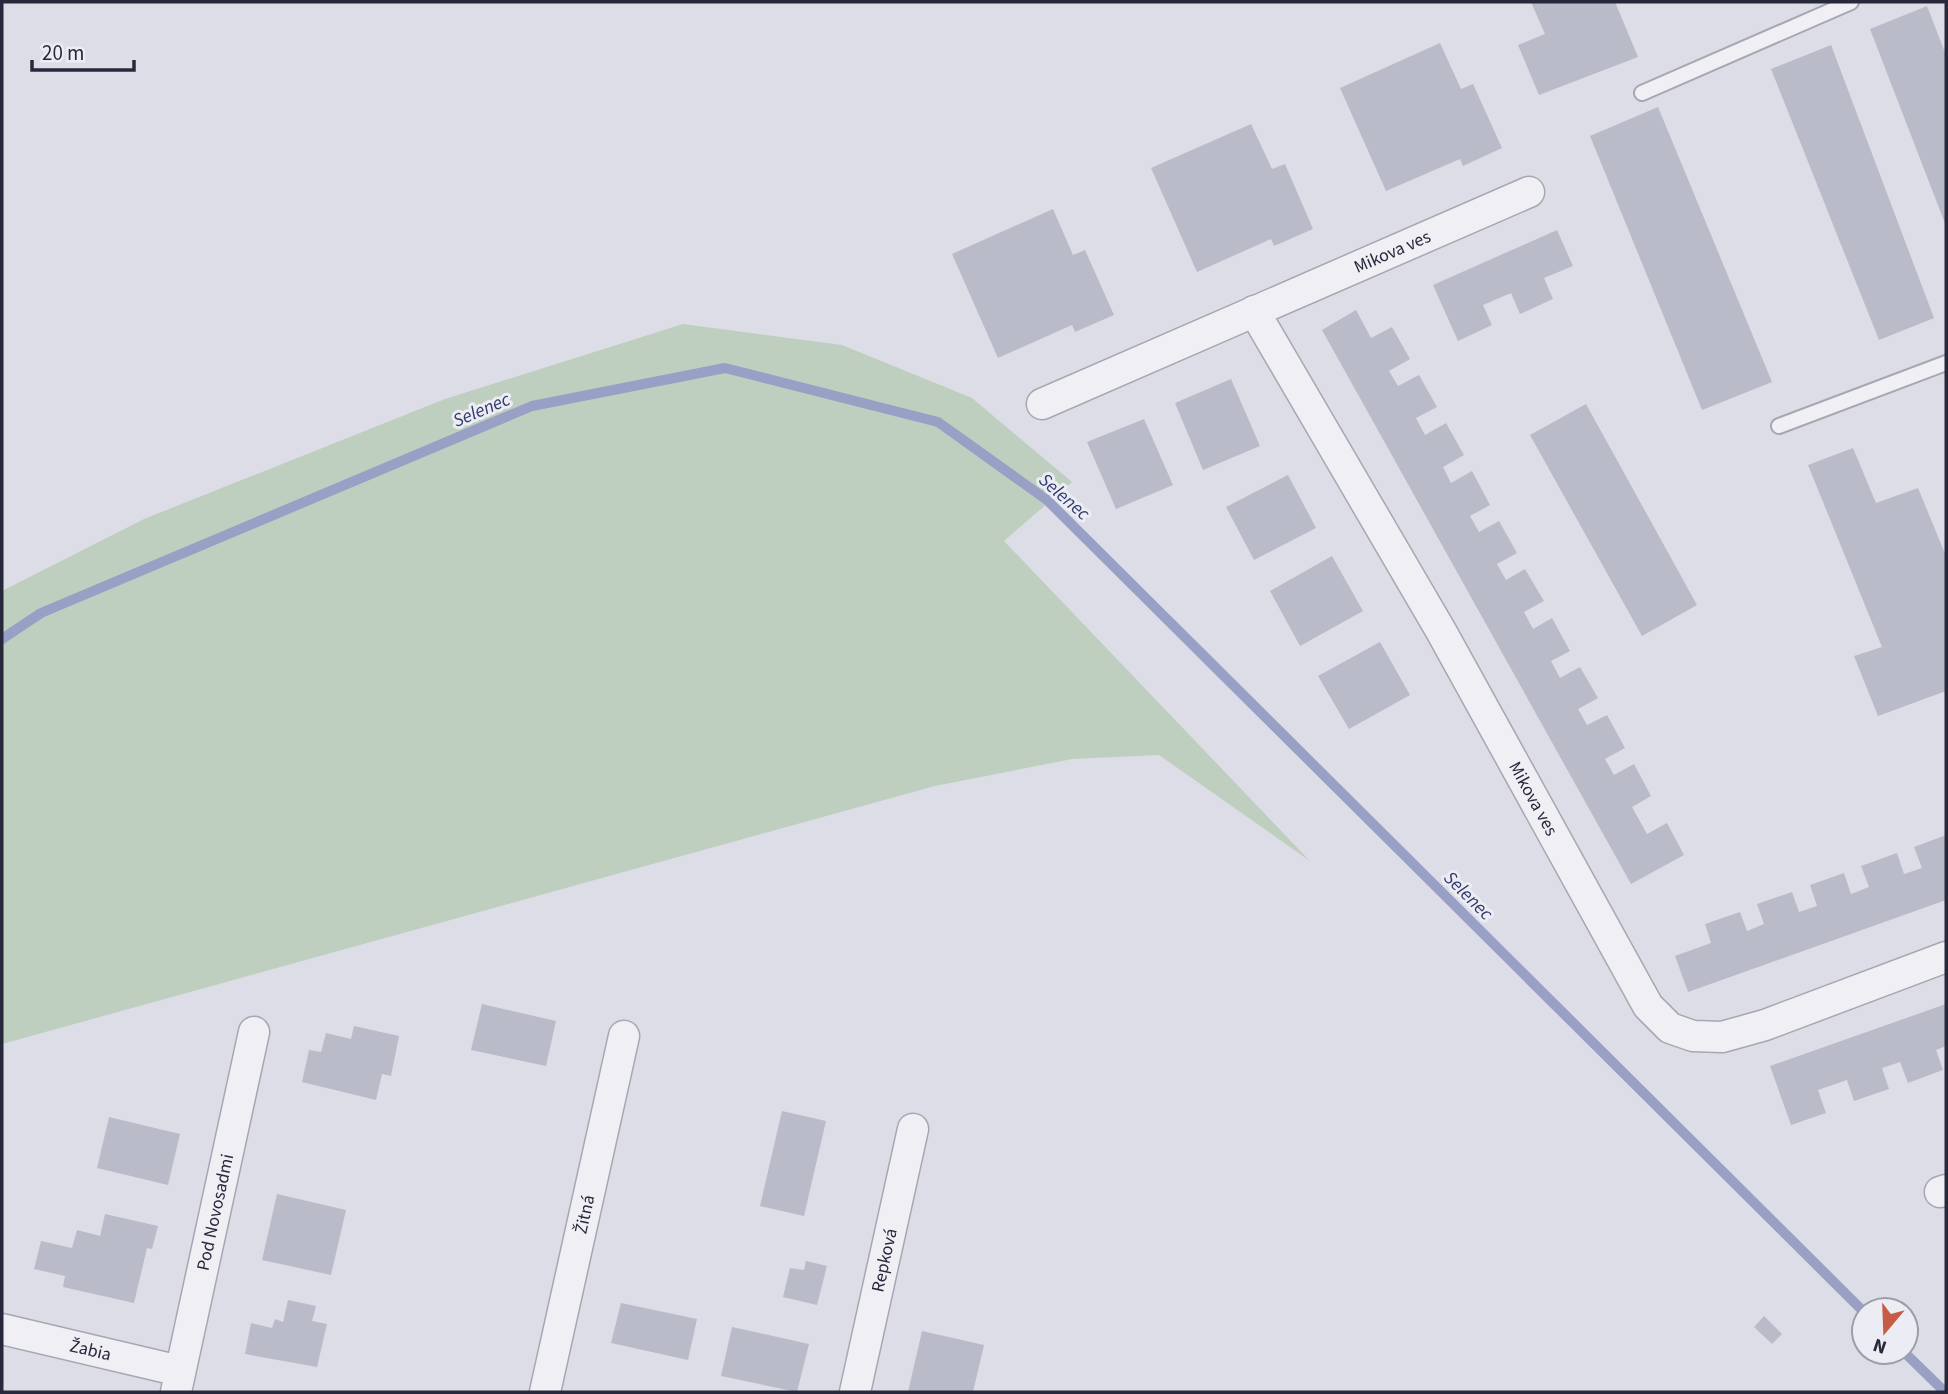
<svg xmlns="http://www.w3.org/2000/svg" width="1948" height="1394" viewBox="0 0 1948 1394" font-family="'Source Sans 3',sans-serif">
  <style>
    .green { fill: #becfbf }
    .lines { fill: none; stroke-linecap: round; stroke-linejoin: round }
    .stream { stroke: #99a0c5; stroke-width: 10 }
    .building { fill: #babbc8 }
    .lane-casing { stroke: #a6a7b3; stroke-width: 18 }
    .street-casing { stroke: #a6a7b3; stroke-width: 33 }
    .lane { stroke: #efeff4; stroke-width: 14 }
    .street { stroke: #efeff4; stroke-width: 30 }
    .labels { text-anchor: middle; stroke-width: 6; stroke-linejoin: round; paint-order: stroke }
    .street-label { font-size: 18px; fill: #27283b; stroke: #ececf4 }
    .water-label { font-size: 19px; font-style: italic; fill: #333b6d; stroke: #ececf4 }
  </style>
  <rect width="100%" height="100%" fill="#dcdde6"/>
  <!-- green -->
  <path class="green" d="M683,324l159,21 130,53 100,84 -68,59 306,320 -151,-106 -87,4 -137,27 -933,258v-453l142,-72 301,-120z"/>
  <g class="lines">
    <!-- stream -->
    <path class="stream" d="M2,639l39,-26 491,-207 193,-38 213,54 109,78 817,812
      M1904,1352l41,40"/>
  </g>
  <!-- building -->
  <path class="building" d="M1531,2h84l23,55 -99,38 -21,-50 27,-11z
    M1927,6l19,49v171l-76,-197z
    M1440,43l21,46 12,-5 29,64 -39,18 -3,-7 -74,32 -46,-103z
    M1831,45l103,273 -55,22 -108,-271z
    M1658,107l114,275 -70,28 -112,-274z
    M1251,124l21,45 13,-5 28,65 -39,17 -3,-7 -74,33 -46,-104z
    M1053,209l20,46 12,-5 29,65 -39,17 -3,-7 -74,33 -46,-104z
    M1557,230l16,36 -29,12 9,21 -33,15 -9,-21 -28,12 9,20 -34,16 -25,-56z
    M1356,310l15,28 21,-11 18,32 -21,12 9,15 21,-11 18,32 -21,11 9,17 21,-12 18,32 -21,12 8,16 21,-12 18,34 -20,11 9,16 20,-11 18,32 -20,11 9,16 19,-11 19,32 -20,11 9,17 19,-11 18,33 -19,10 9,17 20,-11 18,31 -20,11 9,16 20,-10 18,33 -20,11 9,16 20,-11 17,32 -19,11 15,27 20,-11 17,32 -53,29 -309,-554z
    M1231,379l29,67 -57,24 -28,-67z
    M1586,404l111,201 -55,31 -112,-201z
    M1144,419l29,66 -57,24 -29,-67z
    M1853,448l23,55 42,-15 28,68v135l-68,25 -24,-60 28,-9 -74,-182z
    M1288,475l28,53 -62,32 -28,-53z
    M1332,556l31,55 -63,35 -30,-55z
    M1380,642l30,53 -61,34 -31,-53z
    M1946,835v65l-258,92 -13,-36 36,-13 -6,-19 35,-12 7,19 17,-7 -7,-20 35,-12 7,20 18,-6 -7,-21 34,-12 7,21 18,-7 -8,-21 36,-13 7,21 18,-6 -8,-21z
    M482,1004l74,17 -10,45 -75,-16z
    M1946,1004v42l-10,4 7,20 -35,13 -8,-21 -18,6 7,21 -35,12 -7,-21 -29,10 8,23 -35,12 -21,-59z
    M354,1026l45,10 -8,40 -9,-2 -6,26 -74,-18 7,-32 12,2 5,-19 25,6z
    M782,1111l44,10 -22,95 -44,-10z
    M109,1117l71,17 -12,51 -71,-17z
    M277,1194l69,16 -15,65 -69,-15z
    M105,1214l53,12 -6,23 -5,-1 -13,55 -71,-16 2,-11 -31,-7 7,-28 31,7 5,-18 23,6z
    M806,1261l21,5 -10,39 -34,-8 7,-29 14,2z
    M288,1300l28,6 -4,15 15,3 -10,43 -72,-13 6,-31 21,5 3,-9 8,3z
    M621,1303l76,16 -9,41 -77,-17z
    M1764,1316l18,18 -10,10 -18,-17z
    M732,1327l77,17 -12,48 -76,-16z
    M922,1331l62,14 -11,47h-65z"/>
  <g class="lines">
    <!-- lane casing -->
    <g class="lane-casing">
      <path id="lane" d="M1642,93l209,-91
        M1779,426l167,-63"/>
    </g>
    <!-- street casing -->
    <g class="street-casing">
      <g id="street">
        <path id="s1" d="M1254,311l187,320 207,375 22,22 23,8 29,1 43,-12 181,-68"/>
        <path id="s2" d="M1042,404l487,-212"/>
        <path d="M1940,1192l6,-2"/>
        <path id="s3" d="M2,1329l178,42"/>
        <path id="s4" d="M176,1392l78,-360"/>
        <path id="s5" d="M545,1392l79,-356"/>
        <path id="s6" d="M855,1392l58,-263"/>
      </g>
    </g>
    <!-- lane -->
    <use href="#lane" class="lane"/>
    <!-- street -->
    <use href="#street" class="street"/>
  </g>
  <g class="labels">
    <!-- street labels -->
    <g class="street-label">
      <text dy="6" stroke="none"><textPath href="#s2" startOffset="382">Mikova ves</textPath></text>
      <text dy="6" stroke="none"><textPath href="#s1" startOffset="562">Mikova ves</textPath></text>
      <text dy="6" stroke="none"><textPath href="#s4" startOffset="184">Pod Novosadmi</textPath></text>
      <text dy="6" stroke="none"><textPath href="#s5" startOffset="182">Žitná</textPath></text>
      <text dy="6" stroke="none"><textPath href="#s6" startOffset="135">Repková</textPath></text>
      <text dy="6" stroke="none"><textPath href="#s3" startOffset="91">Žabia</textPath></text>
    </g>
    <!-- water labels -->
    <g class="water-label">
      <text transform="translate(481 409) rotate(-23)" y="7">Selenec</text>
      <text transform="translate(1065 496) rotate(41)" y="7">Selenec</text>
      <text transform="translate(1469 895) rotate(45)" y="7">Selenec</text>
    </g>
  </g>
  <!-- border -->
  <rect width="1948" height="1394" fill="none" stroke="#27283b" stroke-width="7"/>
  <!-- north arrow -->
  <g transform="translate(1885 1331) rotate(199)"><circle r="33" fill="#ececf4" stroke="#9d9eaa" stroke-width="2"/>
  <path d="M0-5L12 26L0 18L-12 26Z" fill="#c65b46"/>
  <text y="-10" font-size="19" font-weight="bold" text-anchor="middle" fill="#27283b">N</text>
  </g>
  <!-- scale -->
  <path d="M32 60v10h102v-10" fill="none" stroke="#27283b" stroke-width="3.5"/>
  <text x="42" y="60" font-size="21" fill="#27283b" stroke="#ececf4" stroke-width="5" paint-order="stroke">20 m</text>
</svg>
